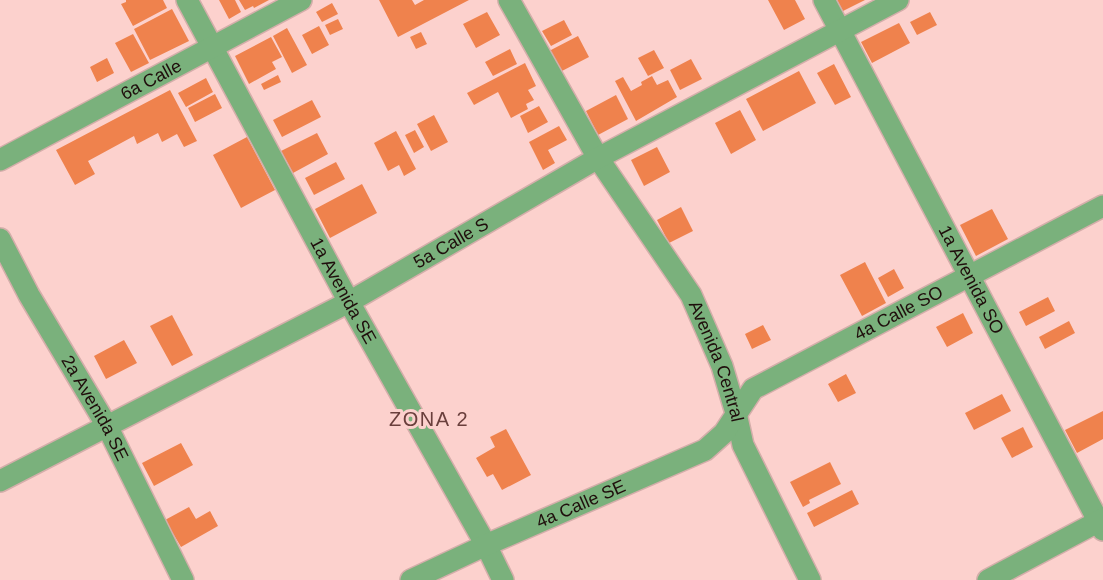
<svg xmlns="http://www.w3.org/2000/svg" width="1103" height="580" viewBox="0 0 1103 580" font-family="Arial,sans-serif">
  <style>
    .building { fill: #ef824d }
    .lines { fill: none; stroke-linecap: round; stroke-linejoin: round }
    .minor-casing { stroke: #d4aeaa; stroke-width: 24 }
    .minor { stroke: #7ab17c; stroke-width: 21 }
    .labels { text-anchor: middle; stroke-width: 6; stroke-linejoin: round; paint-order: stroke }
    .street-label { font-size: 18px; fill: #1f0e0c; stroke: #fcd1cd }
    .neighbourhood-label { font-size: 20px; letter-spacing: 1.5px; fill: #6a3f3c; stroke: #fcd1cd }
  </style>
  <rect width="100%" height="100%" fill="#fcd1cd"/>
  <!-- building -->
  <path class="building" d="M126,0h37l4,8 -34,18 -12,-22 5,-2z
    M219,0h16l6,12 -12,7z
    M239,0h30l-15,8 -1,-2 -8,4z
    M379,0h33l3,5 9,-5h45l-71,37z
    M768,0h27l10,19 -21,11z
    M837,0h28l-22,11z
    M332,3l6,11 -16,8 -6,-10z
    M172,9l17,32 -39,19 -16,-31z
    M487,12l13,23 -24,13 -13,-24z
    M930,12l7,13 -20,10 -7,-13z
    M338,19l5,10 -13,6 -5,-10z
    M564,20l8,15 -21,11 -9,-15z
    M899,23l11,20 -38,20 -11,-21z
    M319,26l10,19 -17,9 -10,-19z
    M287,28l20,37 -15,8 -19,-37z
    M421,32l6,12 -11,5 -6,-12z
    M133,34l16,29 -18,9 -16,-29z
    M578,36l11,21 -29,15 -11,-21z
    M271,37l11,20 -10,5 4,7 -27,15 -14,-28z
    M510,49l7,15 -24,12 -8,-14z
    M654,50l10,18 -16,8 -10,-18z
    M107,58l7,15 -17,9 -7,-15z
    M691,59l11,20 -22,11 -10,-20z
    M525,63l11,23 -8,4 6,10 -8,4 2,5 -17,9 -13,-26 -24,13 -7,-12z
    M834,64l17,33 -16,8 -18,-32z
    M799,71l17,32 -53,28 -17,-32z
    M278,75l3,7 -17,8 -3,-6z
    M652,76l5,9 11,-5 9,17 -41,24 -21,-40 8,-4 8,14 11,-6 -1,-3z
    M206,78l7,14 -27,15 -8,-14z
    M170,90l27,51 -13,6 -7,-13 -15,8 -4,-9 -21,11 -3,-8 -46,25 7,13 -20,11 -19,-35z
    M215,94l7,14 -27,14 -7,-14z
    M616,95l12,24 -30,16 -12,-24z
    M312,100l9,17 -39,20 -9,-17z
    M539,106l9,16 -20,11 -8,-17z
    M740,110l16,30 -25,14 -16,-31z
    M434,115l14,27 -17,9 -14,-27z
    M559,126l8,14 -19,10 7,13 -12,7 -14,-28z
    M415,130l9,17 -10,6 -9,-18z
    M396,131l20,38 -12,7 -5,-11 -11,6 -14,-28z
    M317,133l11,21 -35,19 -12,-22z
    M247,137l28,53 -34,18 -28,-53z
    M657,147l13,25 -26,14 -13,-26z
    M336,162l9,17 -31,16 -9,-17z
    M362,184l15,29 -47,25 -15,-29z
    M681,207l12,24 -24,12 -12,-23z
    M992,209l16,30 -32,17 -16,-31z
    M865,262l21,41 -24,13 -22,-41z
    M894,269l10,19 -16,9 -10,-19z
    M1048,297l7,14 -29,15 -7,-14z
    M963,313l10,20 -26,14 -11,-20z
    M172,315l21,40 -21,11 -22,-40z
    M1069,321l6,12 -30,16 -6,-12z
    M763,325l8,15 -19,9 -7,-15z
    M124,340l13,23 -31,16 -12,-23z
    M846,374l10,19 -18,9 -10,-18z
    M1002,394l9,17 -37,19 -9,-17z
    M1103,411v28l-26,14 -12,-23z
    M1023,427l10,20 -21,11 -11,-20z
    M506,429l25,46 -29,15 -9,-16 -6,3 -11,-19 19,-11 -5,-10z
    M181,443l12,22 -39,21 -12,-23z
    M830,462l11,22 -32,16 1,3 -7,4 -13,-25z
    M852,490l7,14 -45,23 -7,-14z
    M189,507l7,12 14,-8 8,15 -37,21 -16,-27z"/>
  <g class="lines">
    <!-- minor casing -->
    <g class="minor-casing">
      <g id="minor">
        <path id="s1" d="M187,0l162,302 137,243 17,35"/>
        <path id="s2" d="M509,0l89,158 93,137 31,71 14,47 7,32 67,135"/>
        <path id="s3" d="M824,0l279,530"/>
        <path id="s4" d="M0,160l301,-160"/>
        <path id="s5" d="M0,239l29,56 78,131 76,154"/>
        <path id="s6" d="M0,481l349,-179 249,-144 300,-158"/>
        <path id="s7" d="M411,580l75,-35 219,-95 19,-17 29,-44 350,-183"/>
        <path d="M988,580l115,-61"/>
      </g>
    </g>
    <!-- minor -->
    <use href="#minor" class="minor"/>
  </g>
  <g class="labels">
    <!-- street labels -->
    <g class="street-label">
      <text dy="6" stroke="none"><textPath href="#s4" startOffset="171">6a Calle</textPath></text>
      <text dy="6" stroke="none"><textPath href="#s6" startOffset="510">5a Calle S</textPath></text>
      <text dy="6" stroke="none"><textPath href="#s3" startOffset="316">1a Avenida SO</textPath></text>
      <text dy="6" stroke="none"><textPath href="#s1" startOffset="330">1a Avenida SE</textPath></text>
      <text dy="6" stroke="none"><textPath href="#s7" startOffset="564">4a Calle SO</textPath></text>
      <text dy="6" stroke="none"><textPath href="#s2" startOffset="418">Avenida Central</textPath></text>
      <text dy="6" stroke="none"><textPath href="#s5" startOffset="194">2a Avenida SE</textPath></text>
      <text dy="6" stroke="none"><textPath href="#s7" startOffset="186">4a Calle SE</textPath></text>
    </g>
    <!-- neighbourhood labels -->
    <g class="neighbourhood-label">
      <text x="429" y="426">ZONA 2</text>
    </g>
  </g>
</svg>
